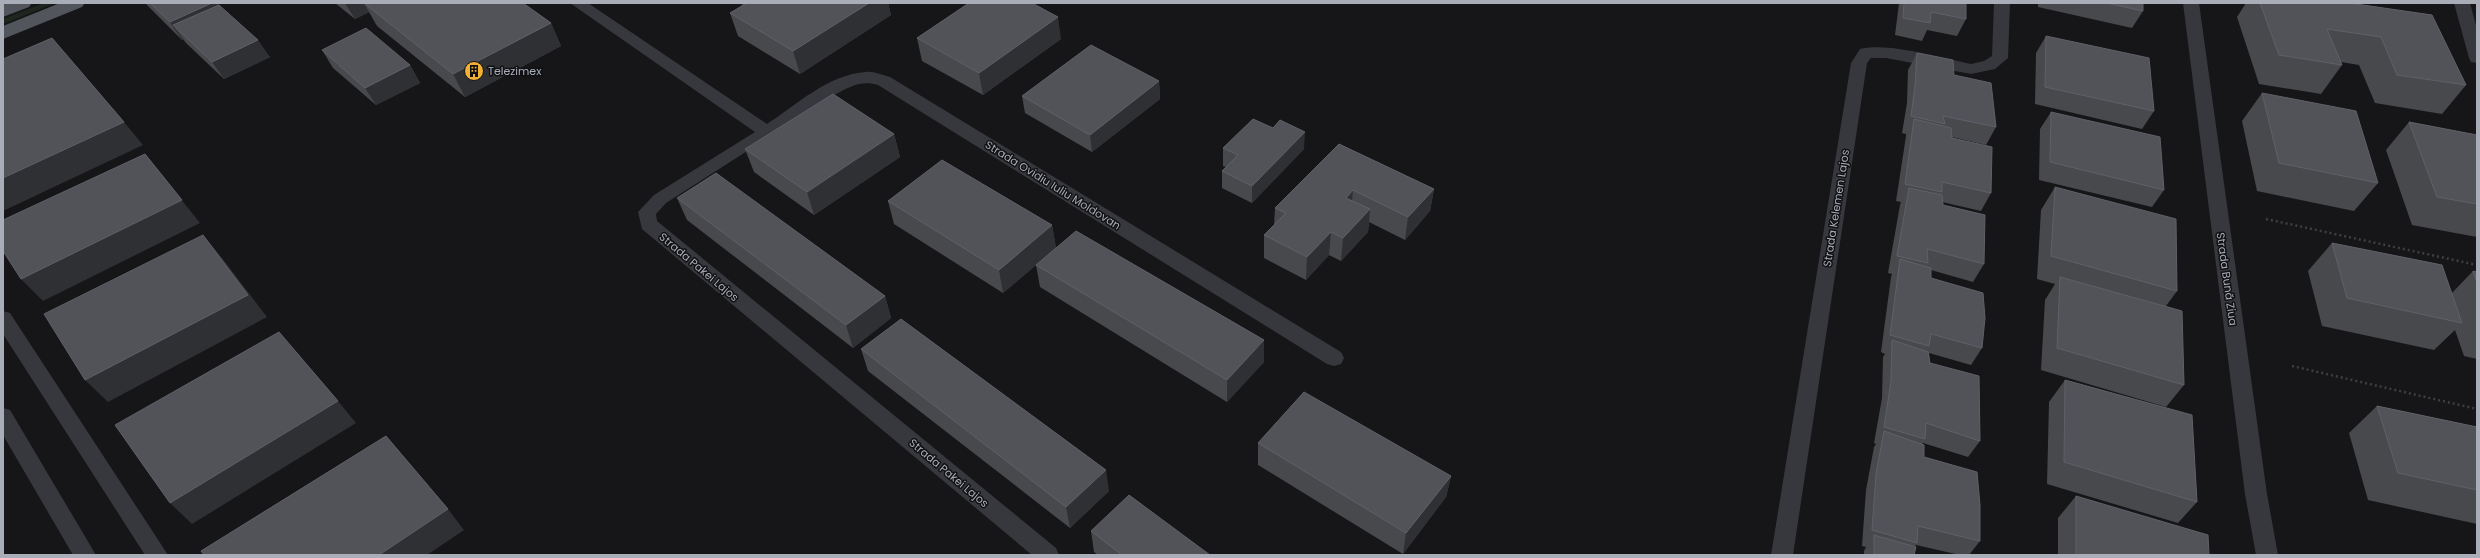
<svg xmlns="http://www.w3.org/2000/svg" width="2480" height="558" viewBox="0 0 2480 558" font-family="Poppins,sans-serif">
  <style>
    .green { fill: #1e261f }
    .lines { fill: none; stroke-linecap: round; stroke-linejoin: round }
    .path { stroke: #3d3f44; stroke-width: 2.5; stroke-dasharray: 2 3; stroke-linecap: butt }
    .service { fill: #37383d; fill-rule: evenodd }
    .primary { fill: #53555c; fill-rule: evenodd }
    .wall { fill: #47494d }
    .shaded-wall { fill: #2f3033 }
    .building { fill: #525359; stroke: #5f6168 }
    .labels { text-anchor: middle; stroke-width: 3; stroke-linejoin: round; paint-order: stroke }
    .poi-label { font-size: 11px; fill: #a8adb8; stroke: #111113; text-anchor: start }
    .street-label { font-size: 11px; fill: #a8adb8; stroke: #111113 }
  </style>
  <rect width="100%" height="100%" fill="#161618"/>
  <!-- green -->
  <path class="green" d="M44,3h11l-52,21v-5z"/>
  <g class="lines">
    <!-- path -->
    <path class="path" d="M2266,219l211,46
      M2292,366l185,43"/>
    <!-- service -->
    <path class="service" d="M570,3h18l179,121c29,-19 62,-50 99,-52 7,-1 16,3 24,5l451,275 3,6 -3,6 -7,2 -7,-2 -449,-279c-16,-5 -27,1 -42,9l-170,109 -10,11 1,7 399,327 3,7h-27l-390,-326 -4,-17 16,-17 101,-63z
      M1994,3h16l-2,55 -13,11 -24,5 -85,-16h-15l-4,5 -74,492h-22l80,-492 9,-14c28,-7 82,9 111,15l13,-3 8,-5z
      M2183,3h16l68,491 11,61h-22l-11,-61z
      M2454,3h16l7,26v34l-6,-1 -2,-4z
      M3,311l7,2 158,242h-23l-142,-221z
      M3,408l7,2 86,145h-23l-70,-120z"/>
    <!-- primary -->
    <path class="primary" d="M7,3h25l-3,4 -26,10v-12z
      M60,3h25l-3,4 -79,32v-13z"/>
  </g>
  <!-- wall -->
  <path class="wall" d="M145,3h72l53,54 -46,22 -38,-36 -3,-4 -1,1z
    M335,3h188l28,20 10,23 -96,51 -88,-71 -8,-14 -14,7z
    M739,3h149l3,12 -91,59 -62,-38 -8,-23 13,-8z
    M1899,3h67v16l-9,17 -30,-6 -5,11 -27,-6z
    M2038,3h105v8l-11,17 -94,-21z
    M2246,3h103l117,82 -24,29 -67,-11 -16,-38 -18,-3 1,3 -21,29 -62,-10 -22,-67z
    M2046,36l108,75 -12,18 -107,-25 1,-51z
    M917,38l144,1 -78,56 -61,-34z
    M322,50l88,15 10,18 -44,22 -43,-37z
    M1917,53l37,22 42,52 -10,18 -34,-8 39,56 -10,18 -39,-9 1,3 41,59 -11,18 -42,-12v8l51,70 -11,17 -42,-12 1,10 50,78 -12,16 -45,-14 -1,1 2,13 56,84 -11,14h-9l-44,-10 -1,1 -1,9h-50v-4l2,-4 -4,-1 4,-56 8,-43 2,-3 -2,-1 8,-45 1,-41 2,-3 -4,-2 10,-75 1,-3 -4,-1 12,-68 1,-3 -5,-1 10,-65v-2l-4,-1 5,-30 1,-33z
    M1159,81l1,18 -68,53 -67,-39 -3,-17z
    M2262,93l116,90 -24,28 -97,-20 -15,-70z
    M2051,112l113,78 -12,17 -113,-27 1,-51z
    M2409,122l68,13v102l-65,-12 -26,-75z
    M894,134l6,23 -86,58 -60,-43 -9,-23z
    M1339,144l95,45 -4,22 -25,29 -36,-18 -1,10 -27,29 -12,-6 -23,25 -42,-22v-23l10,-10 1,-17z
    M1223,148l81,1 -52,54 -30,-15v-17l4,-4 -3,-1z
    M2055,187l122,104 -11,15 18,79 -18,22 -125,-37 4,-70 10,-16 -18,-5 4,-69z
    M677,198l208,98 6,22 -38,30 -166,-128z
    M888,201l164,24 4,23 -53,45 -109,-69z
    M2332,243l120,50 21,-22 4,1v87l-13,-3 -9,-26 -21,20 -112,-24 -14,-55z
    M1036,265l228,97 -37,40 -187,-115z
    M861,349l248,142 -39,37 -202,-157z
    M2065,380l132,122 -19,21 -131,-39 2,-82z
    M2377,406l100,21v97l-109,-24 -19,-67z
    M1258,443l193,33 -5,21 -43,57 -145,-89z
    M2076,496l133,59h-151v-37z
    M1091,531l119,24h-112l-4,-3z"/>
  <!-- shaded-wall -->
  <path class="shaded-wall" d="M212,3h5l11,16 -55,6 10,14 -1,1 -12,-18z
    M345,3h43h-24l5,9 -14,7z
    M869,3h19l3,12 -91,59 -7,-23z
    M1058,17l3,22 -78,56 -4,-22z
    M551,23l10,23 -96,51 -12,-23z
    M258,40l12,17 -46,22 -12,-17z
    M410,65l10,18 -44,22 -11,-17z
    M1159,81l1,18 -68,53 -2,-17z
    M124,122l19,23 -140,66v-33z
    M1305,132l-1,17 -52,54v-17z
    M894,134l6,23 -86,58 -7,-23z
    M145,154l55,69 -157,78 -22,-22z
    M1434,189l-4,22 -25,29 3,-23z
    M1353,190l-2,23 -5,-15z
    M1370,209l-2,23 -27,29 2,-23z
    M1052,225l4,23 -53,45 -4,-23z
    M1331,232l-2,23 -23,25 1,-23z
    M203,235l19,23 45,59 -159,85 -23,-22z
    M885,296l6,22 -38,30 -7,-23z
    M1264,340v22l-37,40v-22z
    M338,401l18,22 -164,101 -22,-21z
    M1106,470l3,21 -39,37 -4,-21z
    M1451,476l-5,21 -43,57 3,-21z
    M448,509l16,21 -37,25h-48z"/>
  <!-- building -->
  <path class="building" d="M150,3h62l-42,19z
    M364,3h159l28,20 -98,51z
    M747,3h122l-76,48 -63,-38z
    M969,3h63l26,14 -79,56 -62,-35z
    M1904,3h62v16l-35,-7 -1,11 -27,-5z
    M2107,3h36v8z
    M2260,3h89l83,12 34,70 -69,-10 -16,-38 -54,-8 15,36 -63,-10z
    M219,5l39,35 -46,22 -39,-37z
    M366,28l44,37 -45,23 -43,-38z
    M2046,36l103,22 5,53 -109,-24z
    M52,38l72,84 -121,56v-119z
    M1091,45l68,36 -69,54 -68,-39z
    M1917,53l36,7 1,15 37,8 5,44 -53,-11 2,8 -34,-8 4,-30z
    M2262,93l94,18 22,72 -99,-20z
    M833,94l61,40 -87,58 -62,-43z
    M2051,112l109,25 4,53 -114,-28z
    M1253,119l20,9 7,-8 25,12 -53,54 -30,-15 16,-16 -15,-7z
    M1914,119l37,9 1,10 40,9 -1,46 -49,-11v10l-37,-8z
    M2409,122l68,13v69l-40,-7z
    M1339,144l95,45 -26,28 -55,-27 -7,8 24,11 -27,29 -12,-6 -24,25 -43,-22 22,-22 -11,-5z
    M145,154l37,46 -161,79 -18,-28v-31z
    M942,160l110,65 -53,45 -111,-69z
    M716,173l169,123 -39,29 -169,-127z
    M2055,187l121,32 1,72 -126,-35z
    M1909,188l33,7 1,10 42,10 -1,49 -57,-15 1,14 -31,-7z
    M1076,231l188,109 -37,40 -191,-115z
    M203,235l45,60 -163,85 -41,-66z
    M2332,243l110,22 20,58 -115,-25z
    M1900,259l31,9v10l52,15 2,25 -3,30 -51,-14 -2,12 -39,-11z
    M2473,271l4,1v11z
    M2060,277l122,34 2,74 -127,-37z
    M901,319l205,151 -40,37 -205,-158z
    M279,332l59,69 -168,102 -55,-78z
    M1892,340l36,12 2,11 49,13 1,65 -54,-18 -1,16 -41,-12 7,-46z
    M2065,380l127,35 5,87 -133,-40z
    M1304,392l147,84 -45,57 -148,-90z
    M2377,406l100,21v63l-79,-17z
    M1884,431l40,14v12l53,15 3,33v36l-62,-15 -1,17 -45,-13 4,-56z
    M386,436l62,73 -69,46h-175l-3,-4z
    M1129,495l81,60h-88l-31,-24z
    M2076,496l132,39 1,20h-133z
    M1874,535l42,12 -2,8h-40z"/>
  <!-- icons -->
  <defs>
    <g id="building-disc" transform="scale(1)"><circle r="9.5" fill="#f2b134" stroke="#111113"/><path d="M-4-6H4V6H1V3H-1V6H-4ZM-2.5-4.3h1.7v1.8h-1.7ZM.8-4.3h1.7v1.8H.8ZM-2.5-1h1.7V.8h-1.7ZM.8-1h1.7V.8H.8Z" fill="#111"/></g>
  </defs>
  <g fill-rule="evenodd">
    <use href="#building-disc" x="474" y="71"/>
  </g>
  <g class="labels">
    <!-- poi labels -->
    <g class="poi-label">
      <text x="488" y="75">Telezimex</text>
    </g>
    <!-- street labels -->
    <g class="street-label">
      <text transform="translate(1053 185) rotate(32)" y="4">Strada Ovidiu Iuliu Moldovan</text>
      <text transform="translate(1836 208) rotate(-81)" y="4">Strada Kelemen Lajos</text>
      <text transform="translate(699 267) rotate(40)" y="4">Strada Pakei Lajos</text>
      <text transform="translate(2227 279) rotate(82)" y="4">Strada Bună Ziua</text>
      <text transform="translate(949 473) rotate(40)" y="4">Strada Pakei Lajos</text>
    </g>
  </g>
  <!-- border -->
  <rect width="2480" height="558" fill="none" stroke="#a8adb8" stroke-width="8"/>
</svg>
